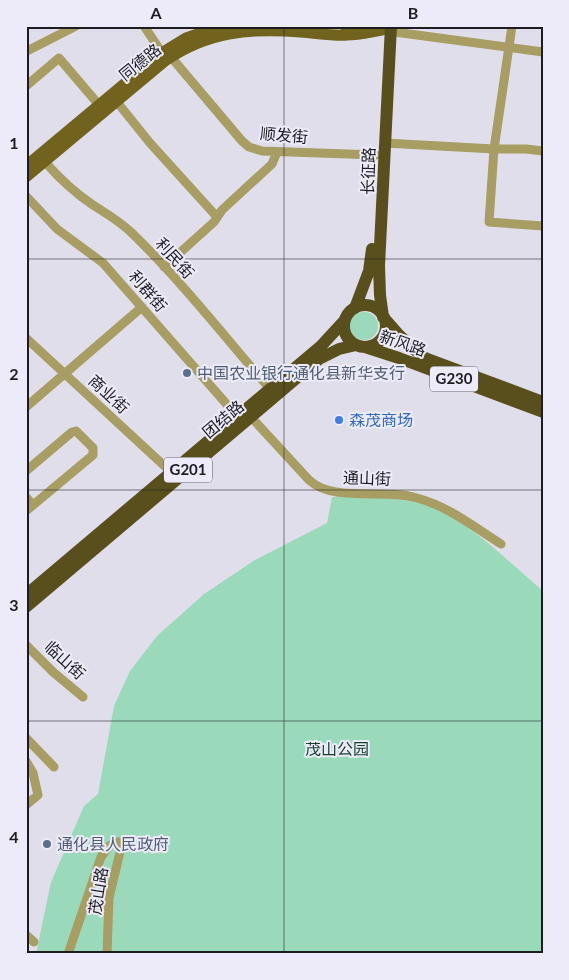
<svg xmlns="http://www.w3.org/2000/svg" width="569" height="980" viewBox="0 0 569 980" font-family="Lato,'Noto Sans SC',sans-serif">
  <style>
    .green { fill: #9adabb }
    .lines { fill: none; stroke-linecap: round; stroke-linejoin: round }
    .minor { stroke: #a89d62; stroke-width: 9 }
    .major { stroke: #71631d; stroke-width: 11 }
    .highway { stroke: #594f1d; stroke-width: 12 }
    .grid { fill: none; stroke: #1d1d21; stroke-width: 1; stroke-opacity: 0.55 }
    .service-dot { fill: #5c6f8a; stroke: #edebf9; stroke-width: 2 }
    .shop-dot { fill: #3f7fe0; stroke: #edebf9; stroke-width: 2 }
    .labels { text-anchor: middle; stroke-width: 4; stroke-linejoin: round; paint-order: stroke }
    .shield { fill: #edebf9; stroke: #5b5b62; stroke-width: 1 }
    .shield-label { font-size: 15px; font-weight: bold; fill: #1d1d21 }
    .street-label { font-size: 16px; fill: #1d1d21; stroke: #edebf9 }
    .service-label { font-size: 16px; fill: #4e5e75; stroke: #edebf9; text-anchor: start }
    .shop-label { font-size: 16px; fill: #366cbe; stroke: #edebf9; text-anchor: start }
    .park-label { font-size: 16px; fill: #133f2d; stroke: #edebf9 }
    .neatline { fill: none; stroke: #1d1d21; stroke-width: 2 }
    .grid-label { font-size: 16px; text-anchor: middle; font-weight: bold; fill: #1d1d21 }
  </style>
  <rect width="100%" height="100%" fill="#e0deeb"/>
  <!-- green -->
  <path class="green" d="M350 326a14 14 0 1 1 28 0a14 14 0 1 1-28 0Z
    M347,496c29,2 60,1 87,12 38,16 77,56 109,83v363h-507l15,-72 33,-76 14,-12 16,-88 16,-35 27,-35 47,-42 51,-34 72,-37 5,-26z"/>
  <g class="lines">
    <!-- minor -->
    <path class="minor" d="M144,26l18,27
      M512,26l-18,123 -5,73 54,4
      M387,31l156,21
      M26,49l1,2 49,-25
      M171,57l71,84 7,6 13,4 114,4
      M26,86l33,-28 40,47
      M117,102l33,41 67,74
      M385,143l109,6h32l17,2
      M45,162c14,16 30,31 48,43 14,9 28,17 40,29 49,48 92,103 137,155
      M26,196l31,33 46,34 134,153
      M164,267l50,-45 8,-12 50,-46 5,-12
      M26,338l145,134
      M26,407l116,-100
      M251,417l58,63c25,23 75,8 108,18 31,8 57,29 84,46
      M26,471l46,-39 4,-1 17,17v7l-67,56
      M26,497l7,8
      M26,645l27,27 30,25
      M26,738l28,29
      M26,761l7,12 5,22 -12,10
      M26,935l8,7
      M68,954l33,-97 8,-11 9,-4 3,6 -12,50 -2,56"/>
    <!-- major -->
    <path class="major" d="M345,26l20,2
      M26,166l134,-112 26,-16 35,-12
      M26,177l139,-116c43,-30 86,-33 136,-29 15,1 31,4 46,3 12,0 23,-3 35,-5"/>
    <!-- highway -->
    <path class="highway" d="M391,26l-12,240 1,29 3,22 15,17 17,16 10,8 118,44
      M344 326a21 21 0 1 1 42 0a21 21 0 1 1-42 0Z
      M355,308l14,-37 3,-22
      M365,347l34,11 144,54
      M26,595l295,-249 24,-26
      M26,607l293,-248 20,-10 17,-4"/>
  </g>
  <!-- grid -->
  <path class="grid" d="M284,26v928M26,259h517M26,490h517M26,721h517"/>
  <!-- markers -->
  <g class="service-dot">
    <circle cx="187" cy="373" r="5"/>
    <circle cx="47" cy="844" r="5"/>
  </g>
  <circle class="shop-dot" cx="339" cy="420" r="5"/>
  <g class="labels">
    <!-- shield labels -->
    <g class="shield">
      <rect x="430" y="366.5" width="48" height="25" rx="4"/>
      <rect x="164" y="457.5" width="48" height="25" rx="4"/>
    </g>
    <g class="shield-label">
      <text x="454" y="384">G230</text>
      <text x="188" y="475">G201</text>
    </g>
    <!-- street labels -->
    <g class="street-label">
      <text transform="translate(140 62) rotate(-39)" y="6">同德路</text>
      <text transform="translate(284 135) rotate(5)" y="6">顺发街</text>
      <text transform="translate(368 171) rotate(-88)" y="6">长征路</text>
      <text transform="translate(175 258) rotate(48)" y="6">利民街</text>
      <text transform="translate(148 291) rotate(49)" y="6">利群街</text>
      <text transform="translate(403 343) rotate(19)" y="6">新风路</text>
      <text transform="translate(109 394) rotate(43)" y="6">商业街</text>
      <text transform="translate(223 419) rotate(-40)" y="6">团结路</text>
      <text transform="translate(367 478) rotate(2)" y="6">通山街</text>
      <text transform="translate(65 660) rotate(42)" y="6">临山街</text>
      <text transform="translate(98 891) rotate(-81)" y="6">茂山路</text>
    </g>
    <!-- service labels -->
    <g class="service-label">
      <text x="197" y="379">中国农业银行通化县新华支行</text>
      <text x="57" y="850">通化县人民政府</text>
    </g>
    <!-- shop labels -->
    <g class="shop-label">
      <text x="349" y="426">森茂商场</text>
    </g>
    <!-- park labels -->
    <g class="park-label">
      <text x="337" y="755">茂山公园</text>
    </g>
  </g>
  <!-- border -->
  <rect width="569" height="980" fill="none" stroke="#edebf9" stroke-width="55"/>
  <rect x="28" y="28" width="514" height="924" class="neatline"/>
  <g class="grid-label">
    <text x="156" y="19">A</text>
    <text x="413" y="19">B</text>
    <text x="14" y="149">1</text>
    <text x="14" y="380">2</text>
    <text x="14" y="611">3</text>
    <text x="14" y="843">4</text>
  </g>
</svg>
